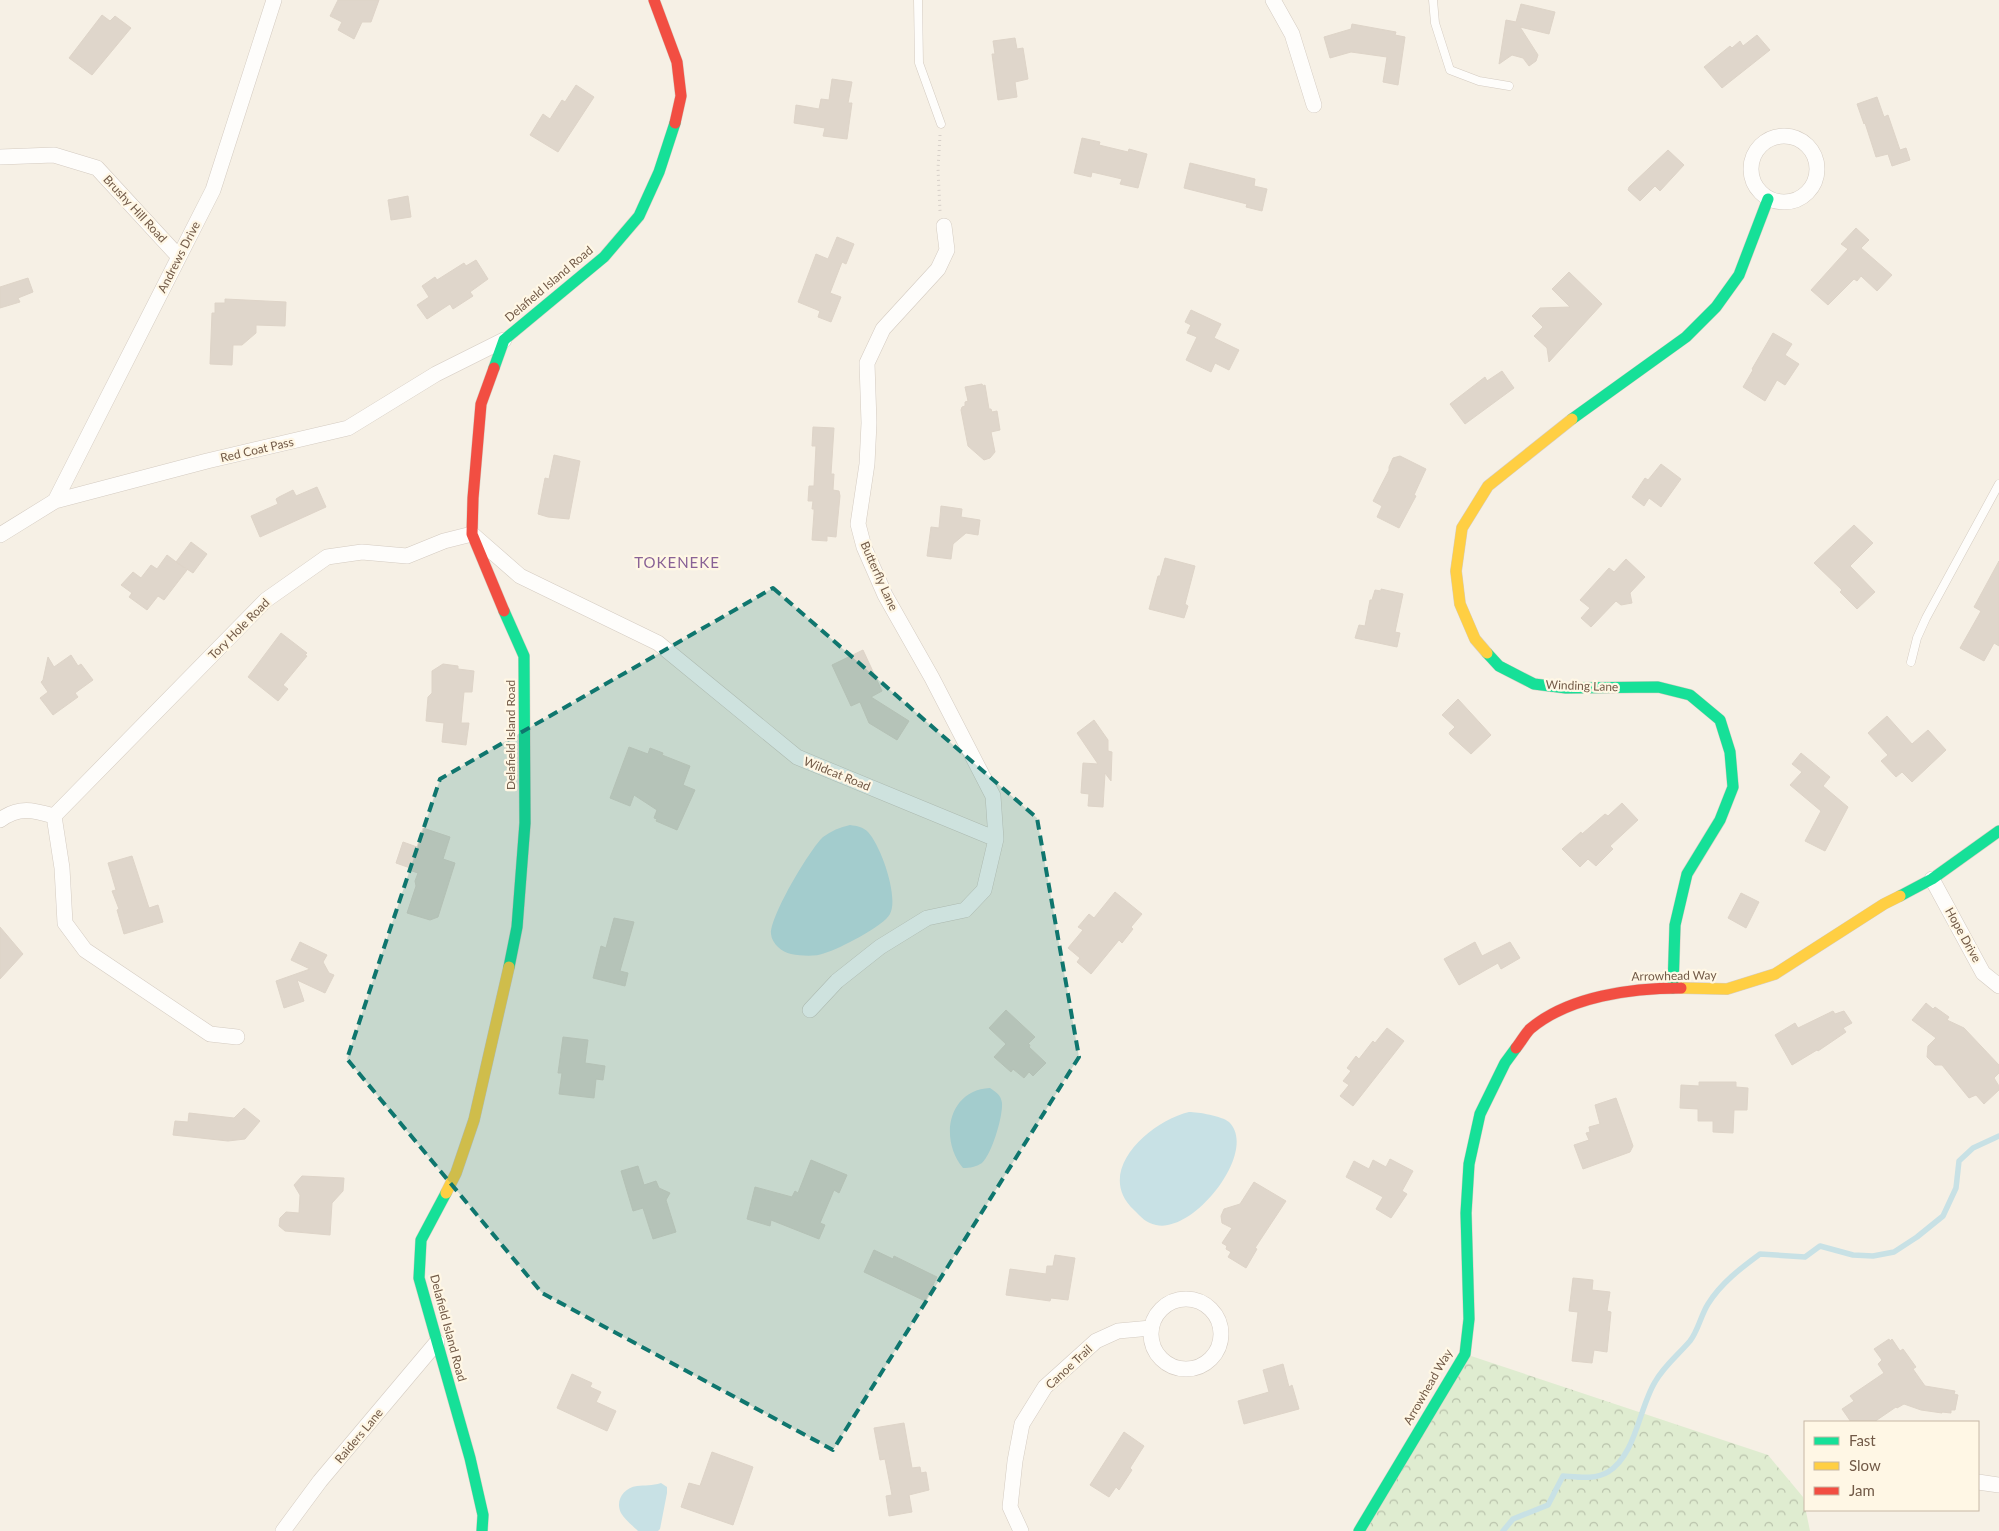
<svg xmlns="http://www.w3.org/2000/svg" width="1999" height="1531" viewBox="0 0 1999 1531" font-family="Lato,sans-serif">
  <style>
    .park { fill: url(#park-crowns) }
    .water { fill: #c8e1e5 }
    .lines { fill: none; stroke-linecap: round; stroke-linejoin: round }
    .stream { stroke: #c8e1e5; stroke-width: 5.5 }
    .building { fill: #dfd6cb; stroke: #ded4c8 }
    .lane-casing { stroke: #d4cbc1; stroke-width: 9 }
    .street-casing { stroke: #d4cbc1; stroke-width: 16 }
    .fast-casing { stroke: #d6cdc2; stroke-width: 12 }
    .slow-casing { stroke: #d6cdc2; stroke-width: 12 }
    .jam-casing { stroke: #d6cdc2; stroke-width: 12 }
    .path { stroke: #d7d0c9; stroke-width: 3; stroke-dasharray: 1 4; stroke-linecap: butt }
    .lane { stroke: #fefdfb; stroke-width: 8 }
    .street { stroke: #fefdfb; stroke-width: 15 }
    .fast { stroke: #16e098; stroke-width: 11 }
    .slow { stroke: #ffcf43; stroke-width: 11 }
    .jam { stroke: #f24e42; stroke-width: 11 }
    .marked { fill: #0f766e; fill-opacity: 0.2; stroke: #0f766e; stroke-width: 4; stroke-dasharray: 10 6; stroke-linejoin: round }
    .labels { text-anchor: middle; stroke-width: 4.5; stroke-linejoin: round; paint-order: stroke }
    .street-label { font-size: 12px; fill: #725a47; stroke: #fff7e5 }
    .quarter-label { font-size: 15px; letter-spacing: 1px; fill: #896296; stroke: #fff7e5 }
  </style>
  <defs>
    <pattern id="park-crowns" width="20" height="18" patternUnits="userSpaceOnUse" patternTransform="scale(1.25)"><rect width="20" height="18" fill="#dfecd0"/><path d="M2 6a3 3 0 1 1 6 0M12 15a3 3 0 1 1 6 0" fill="none" stroke="#b9c2ab"/></pattern>
  </defs>
  <rect width="100%" height="100%" fill="#f6f0e5"/>
  <!-- park -->
  <path class="park" d="M1465,1354l303,101 35,42 7,34h-451z"/>
  <!-- water -->
  <path class="water" d="M850,825c7,1 13,2 18,7 13,14 31,65 22,82 -6,12 -51,35 -65,39 -10,4 -23,3 -34,1 -9,-2 -19,-10 -20,-20 -1,-18 39,-85 52,-97 8,-6 17,-10 27,-12z
    M990,1088c6,4 11,7 12,15 1,13 -10,51 -20,60 -6,4 -12,5 -19,5 -24,-29 -15,-78 27,-80z
    M1189,1112c9,0 33,4 40,10 30,29 -35,112 -73,103 -10,-2 -15,-8 -22,-15 -41,-38 16,-89 55,-98z
    M661,1483l6,4v6l-7,36 -2,2h-20c-5,-5 -13,-11 -17,-18 -6,-12 2,-25 16,-27 8,-1 15,0 24,-3z"/>
  <g class="lines">
    <!-- stream -->
    <path class="stream" d="M1503,1531l10,-12 35,-14 15,-29c15,1 32,4 45,-4 28,-17 31,-64 47,-90 9,-16 23,-27 35,-41 8,-10 11,-26 18,-37 13,-21 33,-36 52,-50l45,3 15,-11 33,9 20,1 21,-4 23,-15 26,-21 13,-28 3,-27 14,-13 26,-12"/>
  </g>
  <!-- building -->
  <path class="building" d="M338,0h41l-8,22h-9l-8,17 -16,-9 4,-8 -12,-6z
    M1521,4l34,8 -6,22 -29,-7 18,28 -2,6 -7,5 -6,-8 -11,-3 -13,9 7,-44 10,2z
    M102,15l8,6 5,-5 16,12 -39,47 -23,-17z
    M1352,24l44,8 -1,3 10,2 -7,48 -15,-3 4,-25 -36,-5 -21,6 -6,-21 27,-8z
    M1757,35l13,15 -48,38 -18,-21 26,-21 2,2 8,-7 3,5z
    M1015,38l2,11 6,-1 5,31 -13,3 2,15 -19,3 -6,-46h3l-2,-13z
    M832,79l20,3 -4,21h4l-5,36 -24,-3 2,-8 -31,-5 2,-18 23,4 2,-10 8,1z
    M576,85l18,12 -36,55 -28,-17 13,-21 7,5 12,-19 3,2z
    M1877,97l7,20 4,-2 12,35 6,-2 4,12 -18,6 -4,-12 -12,3 -11,-34 -1,1 -7,-20z
    M1082,138l18,4 -1,3 29,7 1,-3 18,5 -9,34 -18,-4 2,-5 -30,-7 -1,5 -17,-4z
    M1668,150l16,15 -24,26 -5,-5 -15,15 -12,-11 1,-3z
    M1190,163l65,16 -1,7 13,3 -5,22 -16,-4 1,-3 -63,-16z
    M408,196l3,21 -20,3 -3,-20z
    M1856,228l13,12 -8,8 31,27 -15,16 -16,-15 -4,5 -3,-2 -26,26 -17,-15 37,-41 -7,-5z
    M837,237l17,7 -8,20 -4,-2 -12,31 11,4 -10,25 -13,-5 2,-6 -22,-9 18,-48 12,5z
    M476,260l12,19 -18,13 3,4 -20,13 -3,-5 -23,15 -10,-14 12,-8 -7,-11 13,-9 2,3 27,-17 2,3z
    M1569,272l33,32 -53,58 -2,-14 -13,-12 9,-9 -11,-11 8,-8 30,-1 -18,-18z
    M28,278l5,14 -15,6 2,4 -20,6v-21z
    M225,299l61,3 -1,24 -29,-1v8l-14,12h-9l-1,20 -22,-1 2,-51h3v-10h10z
    M1191,310l30,14 -7,14 25,12 -10,20 -14,-7 -4,9 -25,-12 11,-23 -10,-4 4,-8 -6,-3z
    M1773,333l19,11 -7,11 14,9 -14,21 -8,-5 -12,21 -22,-14 10,-17 -1,-1z
    M1502,371l12,17 -49,36 -15,-20 35,-27 2,4z
    M982,384l1,2 2,-1 4,24h2l1,3 5,-1 3,19 -9,2 4,20 -5,6 -6,2 -16,-14 -7,-36 1,-3 3,-1v-4l3,-1 -3,-14z
    M813,427l21,1 -3,46h3l-1,16 6,1 1,5 -4,41 -9,-1v5l-15,-1 2,-27v-4h-2l1,-8h-5l1,-15h5l2,-40h-4z
    M554,455l26,6 -11,58 -21,-2 -10,-3 7,-36 4,1z
    M1400,456l26,13 -12,26 2,1 -17,32 -22,-11 5,-11 -9,-5 16,-31v-3l4,-9z
    M1661,464l20,15 -20,28 -12,-9 -5,8 -12,-9 13,-19 3,2z
    M317,487l9,20 -66,30 -9,-21 27,-12 -2,-5 3,-2 14,-7 3,6z
    M941,506l21,3 -1,8 19,3 -2,15 -12,-2 -13,11 -2,15 -24,-3 4,-29 8,1z
    M1854,525l19,18 -23,23 25,26 -18,17 -17,-17 2,-2 -28,-27z
    M191,542l16,12 -14,19 -17,-11z
    M167,555l20,15 -23,30 -6,-4 -11,14 -18,-13 3,-4 -11,-8 12,-13 8,6 10,-13 6,4z
    M1165,558l30,8 -10,38 3,2 -4,12 -35,-9 9,-33h2z
    M1626,559l19,18 -15,16 2,10 -11,2 -5,-4 -25,26 -10,-9 9,-10 -10,-8 29,-32 5,4z
    M1999,561v85l-5,-3 -10,18 -24,-13 21,-37 -7,-4z
    M1381,589l22,5 -8,38 5,1 -3,14 -42,-9 4,-13 6,1 5,-26h2l3,-10 6,1z
    M281,633l26,20 -2,2 2,1 -24,29 5,4 -10,12 -30,-24z
    M863,650l19,41 -11,6 38,24 -12,19 -28,-17 -9,-21 -9,4 -19,-41z
    M71,655l7,11 3,-2 12,16 -18,13 3,4 -25,18 -13,-17 8,-6 -7,-10 2,-2 5,-23 6,10z
    M443,664l15,2v3l16,2 -2,21h-8l-3,31h8l-3,22 -24,-3 2,-19 -18,-2 2,-24 4,-4v-22z
    M1458,699l33,36 -20,19 -21,-19 -1,-2 6,-6 -13,-12z
    M1887,716l25,28 16,-14 18,20 -34,32 -10,-10 -6,5 -15,-16 7,-6 -20,-22z
    M1094,720l14,20v11l4,1 -1,29 -6,-8 -2,34 -15,-1 1,-12 -8,-1 2,-30 15,1 -21,-31z
    M629,747l19,7 2,-6 13,5 -1,2 28,11 -7,19 12,5 -18,40 -21,-9 1,-2 -3,-1 3,-8 -23,-15 -4,11 -20,-8z
    M1801,753l29,24 -7,9 25,21 -23,44 -20,-10 16,-30 -31,-26 12,-13 -10,-8z
    M1622,803l16,17 -28,26 3,3 -17,17 -8,-7 -8,8 -18,-18 19,-17 1,2 23,-20 3,2z
    M423,828l27,9 -7,22 12,4 -17,54 -8,3 -23,-7 9,-27 -1,-5 3,-8 -6,-2 1,-2 -17,-6 7,-21 14,5z
    M132,856l17,52 9,-3 5,17 -39,12 -7,-24 2,-1 -7,-18 4,-1 -8,-27z
    M1115,892l27,22 -11,13 2,2 -11,14 -3,-3 -28,34 -14,-12 3,-4 -12,-10 15,-18 -5,-3 11,-13 5,4z
    M1741,893l18,9 -13,26 -18,-10z
    M614,918l20,4 -14,49 8,2 -3,13 -32,-8 8,-32 5,2z
    M0,927l23,27 -23,25z
    M300,942l27,13 -4,7 6,11 5,2 -9,18 -28,-13 7,21 -20,7 -8,-27 34,-12 -19,-9z
    M1475,942l7,14 28,-14 10,16 -19,11 -3,-6 -39,22 -15,-26z
    M1926,1003l7,6 2,-2 14,10 -2,3 17,8 35,37v8l-5,5 5,8v4l-15,14 -8,-9 -7,3 -27,-33h-7l-8,-8 1,-11 8,-8 -24,-18z
    M1006,1010l29,27 -7,7 2,1 -1,2 17,16 -13,13 -4,-4 -5,6 -11,-9 -2,3 -17,-15 12,-13 -17,-16z
    M1833,1011l2,3 9,-3 8,12 -9,5 3,4 -28,19 -1,-1 -25,15 -17,-30 20,-12 3,5z
    M1387,1028l17,13 -51,65 -13,-10 9,-11 -6,-4 8,-10 -4,-3 9,-12 3,3 14,-18 2,2z
    M563,1037l25,3 -3,23 20,3 -2,14 -7,-1 -2,19 -35,-4 3,-21h-4z
    M1699,1082h37v5l12,1 -1,22h-13l-1,23 -20,-1v-11h-15v-12l-18,-1 1,-23 18,1z
    M1616,1098l17,48 -3,6 -47,17 -9,-24 15,-5 -3,-7 4,-1 -1,-5 11,-3 -5,-19z
    M244,1108l16,13 -15,18 -17,2 -55,-6 2,-14 13,1 1,-9 45,5z
    M1390,1159l23,12 -11,20 5,3 -16,24 -15,-9 7,-12 -37,-20 8,-16 15,8 4,-9 13,7z
    M811,1160l36,15 -8,18 -5,-3 -14,33 5,2 -6,14 -48,-19 -1,6 -23,-7 8,-32 37,10 3,-6 3,2z
    M638,1166l6,19 12,-4 3,7 11,5 -4,7 10,32 -23,7 -10,-31 -10,3 -12,-40z
    M302,1176l42,2 -1,13 -11,12 -2,32 -45,-4 -6,-5 1,-8 6,-6 13,1 1,-18 -6,-10z
    M1254,1182l32,19 -31,47 2,1 -11,19 -18,-11 3,-5 -5,-3 1,-3 -5,-3 10,-15 -10,-5 -1,-7 3,-7 16,-5z
    M874,1250l19,9 1,-3 43,21 -12,24 -61,-29z
    M1055,1255l20,3 -7,42 -17,-2 -1,3 -44,-6 4,-26 36,5 1,-8h6z
    M1573,1278l20,2 -1,10 18,2 -3,19 4,1 -4,40 -13,-2 -2,13 -20,-2 6,-49 -9,-1z
    M1889,1339l1,2 2,-2 8,12 3,-2 13,18 -3,2 12,17 30,5 -1,3 4,1 -3,15h-4v3l-9,-1v1l-21,-3 -17,-6 -7,4 -1,-1 -22,15h-23l-9,-13 12,-8 -4,-5 34,-23 -6,-9 4,-4 -8,-11z
    M1283,1364l6,23 3,-2 7,24 -55,15 -6,-23 31,-9 -6,-22z
    M572,1374l20,9 -2,4 11,5 -5,10 20,9 -9,20 -50,-23z
    M904,1423l8,45 8,-1 1,6 5,-1 3,18 -20,5 3,17 -23,4 -3,-20 6,-1 -7,-36 -5,1 -6,-32z
    M1124,1432l20,14 -14,22 2,2 -13,20 -3,-3 -7,10 -19,-12z
    M712,1452l41,15 -20,58 -52,-18 8,-24 11,3z"/>
  <g class="lines">
    <!-- lane casing -->
    <g class="lane-casing">
      <path id="lane" d="M918,0l1,63 22,61
        M1433,0l2,23 15,47 29,11 30,5
        M1911,662l6,-24 9,-20 73,-134"/>
    </g>
    <!-- street casing -->
    <g class="street-casing">
      <path id="street" d="M1273,0l19,34 22,71
        M1751 169a33 33 0 1 1 66 0a33 33 0 1 1-66 0Z
        M0,157l54,-2 43,13 82,89
        M944,226l3,24 -9,19 -55,60 -16,34 2,60 -2,41 -9,60 6,23 21,48 47,83 61,118 3,43
        M55,501l158,-311 61,-190
        M0,535l55,-34 152,-40 141,-33 88,-54 68,-34
        M54,816l8,52 3,55 20,27 125,84 27,3
        M0,820c19,-14 33,-10 54,-4l212,-216 61,-43 35,-5 45,4 37,-15 28,-7 48,42 138,67 139,114 199,82 -12,51 -19,20 -38,8 -47,29 -43,34 -27,29
        M1932,879l51,94 16,13
        M1151 1334a35 35 0 1 1 70 0a35 35 0 1 1-70 0Z
        M1978,1482l21,3
        M283,1531l37,-50 117,-139
        M1021,1531l-11,-24 5,-46 7,-37 23,-37 51,-46 22,-10 33,-3"/>
    </g>
    <!-- fast casing -->
    <g class="fast-casing">
      <path id="fast" d="M494,368l10,-28 100,-83 35,-41 20,-44 16,-49
        M1572,419l114,-82 30,-30 23,-32 29,-76
        M504,611l20,45 1,167 -8,104 -8,40
        M1487,653l12,13 35,18 32,4 92,-1 32,8 30,25 10,32 3,35 -13,33 -33,54 -12,51 -2,63
        M1900,896l32,-17 67,-48
        M446,1193l-25,47 -2,38 51,180 13,57 -1,16
        M1359,1531l106,-177 4,-35 -3,-106 3,-49 11,-50 25,-51 11,-15"/>
    </g>
    <!-- slow casing -->
    <g class="slow-casing">
      <path id="slow" d="M1487,653l-12,-14 -15,-35 -4,-33 6,-43 26,-42 84,-67
        M1681,988l46,1 48,-15 109,-70 16,-8
        M446,1193l10,-20 18,-53 35,-153"/>
    </g>
    <!-- jam casing -->
    <g class="jam-casing">
      <path id="jam" d="M654,0l23,62 4,34 -6,27
        M494,368l-13,36 -8,94 -1,36 32,77
        M1516,1048c5,-6 9,-14 14,-19 39,-33 102,-41 151,-41"/>
    </g>
    <!-- path -->
    <path class="path" d="M940,135l-2,34 2,42"/>
    <!-- lane -->
    <use href="#lane" class="lane"/>
    <!-- street -->
    <use href="#street" class="street"/>
    <!-- fast -->
    <use href="#fast" class="fast"/>
    <!-- slow -->
    <use href="#slow" class="slow"/>
    <!-- jam -->
    <use href="#jam" class="jam"/>
  </g>
  <!-- marked area -->
  <path class="marked" d="M773,588l264,230 42,239 -246,393 -291,-157 -195,-234 93,-280z"/>
  <g class="labels">
    <!-- street labels -->
    <g class="street-label">
      <text transform="translate(135 209) rotate(47)" y="4">Brushy Hill Road</text>
      <text transform="translate(179 257) rotate(-63)" y="4">Andrews Drive</text>
      <text transform="translate(549 284) rotate(-40)" y="4">Delafield Island Road</text>
      <text transform="translate(257 450) rotate(-13)" y="4">Red Coat Pass</text>
      <text transform="translate(879 576) rotate(66)" y="4">Butterfly Lane</text>
      <text transform="translate(239 629) rotate(-45)" y="4">Tory Hole Road</text>
      <text transform="translate(1582 686) rotate(2)" y="4">Winding Lane</text>
      <text transform="translate(511 735) rotate(-90)" y="4">Delafield Island Road</text>
      <text transform="translate(837 774) rotate(22)" y="4">Wildcat Road</text>
      <text transform="translate(1963 935) rotate(61)" y="4">Hope Drive</text>
      <text transform="translate(1674 976) rotate(-1)" y="4">Arrowhead Way</text>
      <text transform="translate(448 1328) rotate(75)" y="4">Delafield Island Road</text>
      <text transform="translate(1069 1367) rotate(-43)" y="4">Canoe Trail</text>
      <text transform="translate(1428 1387) rotate(-60)" y="4">Arrowhead Way</text>
      <text transform="translate(359 1436) rotate(-50)" y="4">Raiders Lane</text>
    </g>
    <!-- quarter labels -->
    <g class="quarter-label">
      <text x="677" y="568">TOKENEKE</text>
    </g>
  </g>
  <!-- legend -->
  <rect x="1804" y="1421" width="175" height="90" fill="#fff7e5" stroke="#c7b8a6"/>
  <rect x="1814" y="1437" width="25" height="8" fill="#16e098" stroke="#c7b8a6"/>
  <text x="1849" y="1446" font-size="15" fill="#725a47">Fast</text>
  <rect x="1814" y="1462" width="25" height="8" fill="#ffcf43" stroke="#c7b8a6"/>
  <text x="1849" y="1471" font-size="15" fill="#725a47">Slow</text>
  <rect x="1814" y="1487" width="25" height="8" fill="#f24e42" stroke="#c7b8a6"/>
  <text x="1849" y="1496" font-size="15" fill="#725a47">Jam</text>
</svg>
